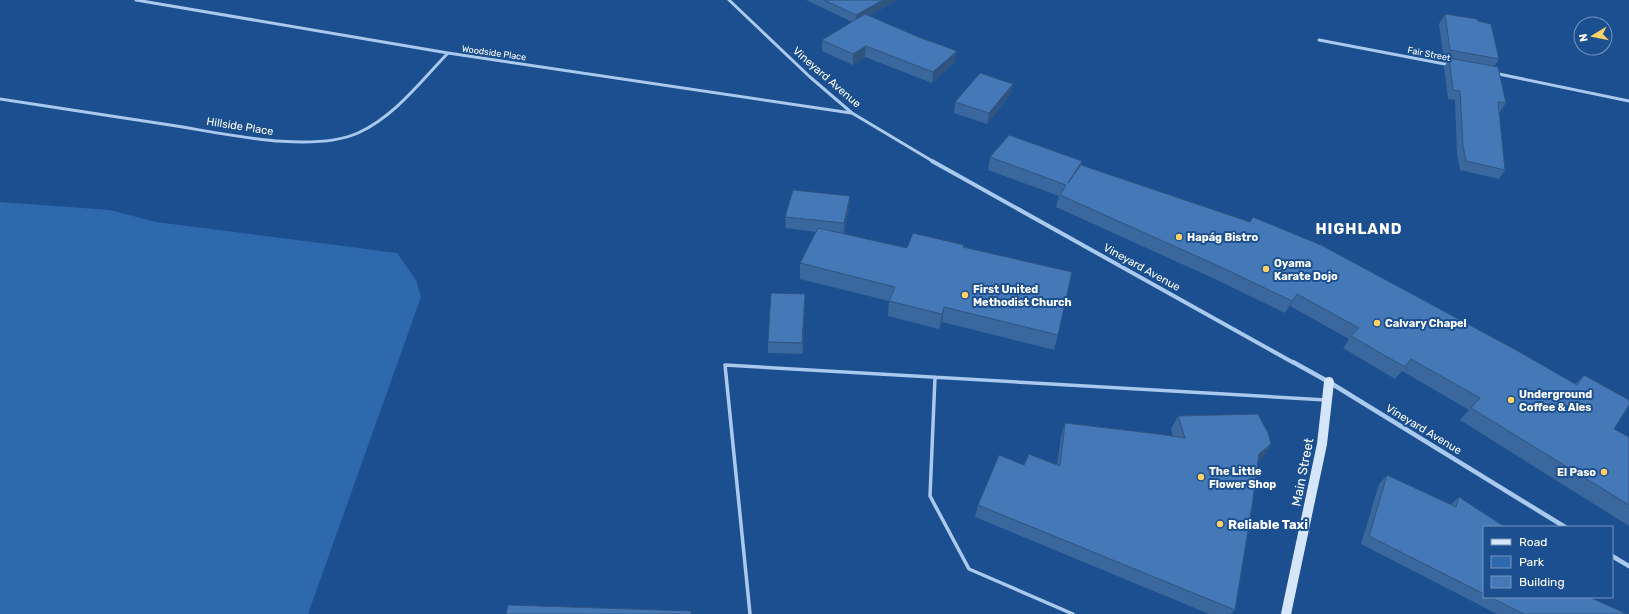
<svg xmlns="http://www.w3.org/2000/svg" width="1629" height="614" viewBox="0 0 1629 614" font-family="Rubik,sans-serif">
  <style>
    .green { fill: #2e69ad }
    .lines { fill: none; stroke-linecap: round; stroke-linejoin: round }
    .lane { stroke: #a9c9ee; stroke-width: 3.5 }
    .street-far2 { stroke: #a9c9ee; stroke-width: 3 }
    .street-far1 { stroke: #a9c9ee; stroke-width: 4 }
    .street { stroke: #a9c9ee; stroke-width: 4.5 }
    .secondary { stroke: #d6e6fa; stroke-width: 10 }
    .wall { fill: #3a679d }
    .shaded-wall { fill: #305480 }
    .building { fill: #4478b7; stroke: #305480 }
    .poi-dot { fill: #ffd166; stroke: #1b4f8f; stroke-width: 1.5 }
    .labels { text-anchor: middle; stroke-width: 4; stroke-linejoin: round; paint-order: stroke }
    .far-street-label { font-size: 9px; fill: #fff; stroke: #1b4f8f }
    .street-label { font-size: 11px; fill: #fff; stroke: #1b4f8f }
    .poi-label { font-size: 11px; font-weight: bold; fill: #fff; stroke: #1b4f8f; text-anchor: start }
    .near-street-label { font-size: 13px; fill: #fff; stroke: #1b4f8f }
    .near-poi-label { font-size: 13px; font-weight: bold; fill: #fff; stroke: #1b4f8f; text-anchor: start }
    .district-label { font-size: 15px; font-weight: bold; letter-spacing: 1px; fill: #fff; stroke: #1b4f8f }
  </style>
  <rect width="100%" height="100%" fill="#1b4f8f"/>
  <!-- green -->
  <path class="green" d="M0,202l110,8 46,12 241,31 19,27 5,17 -113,317h-308z"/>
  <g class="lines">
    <!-- lane -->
    <path class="lane" d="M935,377l-5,119 39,73 104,45
      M750,614l-25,-249 601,35"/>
    <!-- street-far2 -->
    <path class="street-far2" d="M136,0l312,53 403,60
      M729,0l81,77 42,36 82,49
      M1319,40l131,25
      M1494,73l135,28
      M0,99c57,9 113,17 170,26 52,8 140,29 188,8 37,-17 63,-52 90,-80"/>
    <!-- street-far1 -->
    <path class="street-far1" d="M932,161l362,202"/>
    <!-- street -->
    <path class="street" d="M1293,362l36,20 236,145
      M1612,556l17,10"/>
    <!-- secondary -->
    <path class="secondary" d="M1286,614l36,-170 7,-62"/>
  </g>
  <!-- wall -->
  <path class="wall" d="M806,0h90l-1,1 -26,15 86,46 -23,21 -67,-26 -12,8 -31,-14v-11l30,-18z
    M1445,14l33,7 21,38 -5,8 12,36 -6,9 -1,-1 6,59 -6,9 -39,-9 -3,-16 -2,-54 -7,-1 -4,-32 4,-6 -4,-1 -5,-36z
    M1013,84l-2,10 -24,30 -33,-11 1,-11z
    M990,157l92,4 -1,4 494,219 9,-9 30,54 15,8v89l-169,-106 9,-10 -67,-39 -7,8 -52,-31 6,-9 -59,-33 -5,7 -68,-33 -161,-73 3,-11 -71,-26z
    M849,207l-5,27 63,14 57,-3 -1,2 95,88 -4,15 -112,-28 -3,7 -51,-13 1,-15 -89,-22v-16l16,-31 -30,-4 -1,-11z
    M805,294l-2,60 -35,-1v-11z
    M1178,416l93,28 -8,13 -5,4 -23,149 -4,4h-22l-234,-97 3,-12 46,-40h33l4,-29 4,-13 108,13 -2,-7z
    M1387,475l63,30 9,-8 25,30v70h105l38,17h-130l-136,-70 18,-60z"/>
  <!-- shaded-wall -->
  <path class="shaded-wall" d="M883,0h13l-1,1 -40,23 1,-9z
    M866,46l-1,11 -12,8v-11z
    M957,51l-2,11 -23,21 1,-11z
    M1013,84l-2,10 -24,30 2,-11z
    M850,196l-1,11 -6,28 1,-12z
    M805,294v11l-2,49 -1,-11z
    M1297,294l-7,12 -5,7 7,-12z
    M944,307l-2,15 -3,7 3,-15z
    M1271,444l-8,13 -13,10 9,-13z"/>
  <!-- building -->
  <path class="building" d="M824,0h59l-27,15z
    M865,14l51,22 41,15 -24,21 -67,-26 -13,8 -31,-14z
    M1445,14l32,5 1,2 13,3 8,35 -49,-9z
    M1449,58l49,9 8,36 -8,-1 7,68 -39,-9 -3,-15 -3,-55 -7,-1z
    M980,73l33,11 -24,29 -34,-11z
    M1009,135l73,26 -14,22 13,-18 169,57 3,-5 68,28 195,105 61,35 7,-10 45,25v5l-15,24 15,8v68l-158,-97 9,-10 -69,-39 -6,8 -54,-31 8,-8 -62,-34 -5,7 -69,-33 -163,-73 6,-10 -76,-28z
    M793,190l57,6 -6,27 -59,-6z
    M818,228l89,20 6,-15 51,12 -1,2 109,25 -14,63 -114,-28 -2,7 -53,-13 6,-14 -95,-24z
    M771,293l34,1 -3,49 -34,-1z
    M1258,414l10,19 3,11 -12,10 -7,52 -17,104 -257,-105 21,-50 25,10 5,-11 31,12 5,-43 93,11 27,4 -7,-22z
    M1387,475l69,32 3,-10 46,30h-21v67l-115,-58z
    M1490,597h99l38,17h-103z
    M508,605l183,6v3h-185z"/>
  <!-- markers -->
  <g class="poi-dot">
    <circle cx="1179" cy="237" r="4"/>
    <circle cx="1266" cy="269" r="4"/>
    <circle cx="965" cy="295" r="4"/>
    <circle cx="1377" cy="323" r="4"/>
    <circle cx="1511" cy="400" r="4"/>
    <circle cx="1604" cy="472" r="4"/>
    <circle cx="1201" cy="477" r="4"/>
    <circle cx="1220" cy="524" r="4"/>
  </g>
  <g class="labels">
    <!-- far-street labels -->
    <g class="far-street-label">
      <text transform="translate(494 53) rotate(8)" y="3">Woodside Place</text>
      <text transform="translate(1429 54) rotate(11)" y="3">Fair Street</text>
    </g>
    <!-- street labels -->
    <g class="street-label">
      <text transform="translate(827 77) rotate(41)" y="4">Vineyard Avenue</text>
      <text transform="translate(240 126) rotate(9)" y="4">Hillside Place</text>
      <text transform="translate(1142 267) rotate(29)" y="4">Vineyard Avenue</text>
      <text transform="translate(1424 429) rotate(31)" y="4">Vineyard Avenue</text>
    </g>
    <!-- poi labels -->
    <g class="poi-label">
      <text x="1187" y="241">Hapág Bistro</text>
      <text x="1274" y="267">Oyama<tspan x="1274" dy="13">Karate Dojo</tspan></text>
      <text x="973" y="293">First United<tspan x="973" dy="13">Methodist Church</tspan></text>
      <text x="1385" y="327">Calvary Chapel</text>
      <text x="1519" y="398">Underground<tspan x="1519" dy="13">Coffee &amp; Ales</tspan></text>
      <text x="1209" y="475">The Little<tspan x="1209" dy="13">Flower Shop</tspan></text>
      <text x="1596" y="476" text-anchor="end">El Paso</text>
    </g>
    <!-- near-street labels -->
    <g class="near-street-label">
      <text transform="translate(1302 472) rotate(-79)" y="5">Main Street</text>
    </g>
    <!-- near-poi labels -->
    <g class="near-poi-label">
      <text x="1228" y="529">Reliable Taxi</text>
    </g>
    <!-- district labels -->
    <g class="district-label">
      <text x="1359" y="234">HIGHLAND</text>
    </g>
  </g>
  <!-- legend -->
  <rect x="1483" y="526" width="130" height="72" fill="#1b4f8f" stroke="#7695bc"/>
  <rect x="1491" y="539" width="20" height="6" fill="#d6e6fa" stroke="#7695bc"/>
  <text x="1519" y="546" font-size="12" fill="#ffffff">Road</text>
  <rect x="1491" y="556" width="20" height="12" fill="#2e69ad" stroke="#7695bc"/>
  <text x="1519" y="566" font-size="12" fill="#ffffff">Park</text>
  <rect x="1491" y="576" width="20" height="12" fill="#4478b7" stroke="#7695bc"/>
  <text x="1519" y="586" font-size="12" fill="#ffffff">Building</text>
  <!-- north arrow -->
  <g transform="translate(1593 36) rotate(260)"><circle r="19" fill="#1b4f8f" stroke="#7695bc"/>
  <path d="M0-3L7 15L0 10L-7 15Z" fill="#ffd166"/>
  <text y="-6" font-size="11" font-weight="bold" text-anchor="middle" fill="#ffffff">N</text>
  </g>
</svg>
